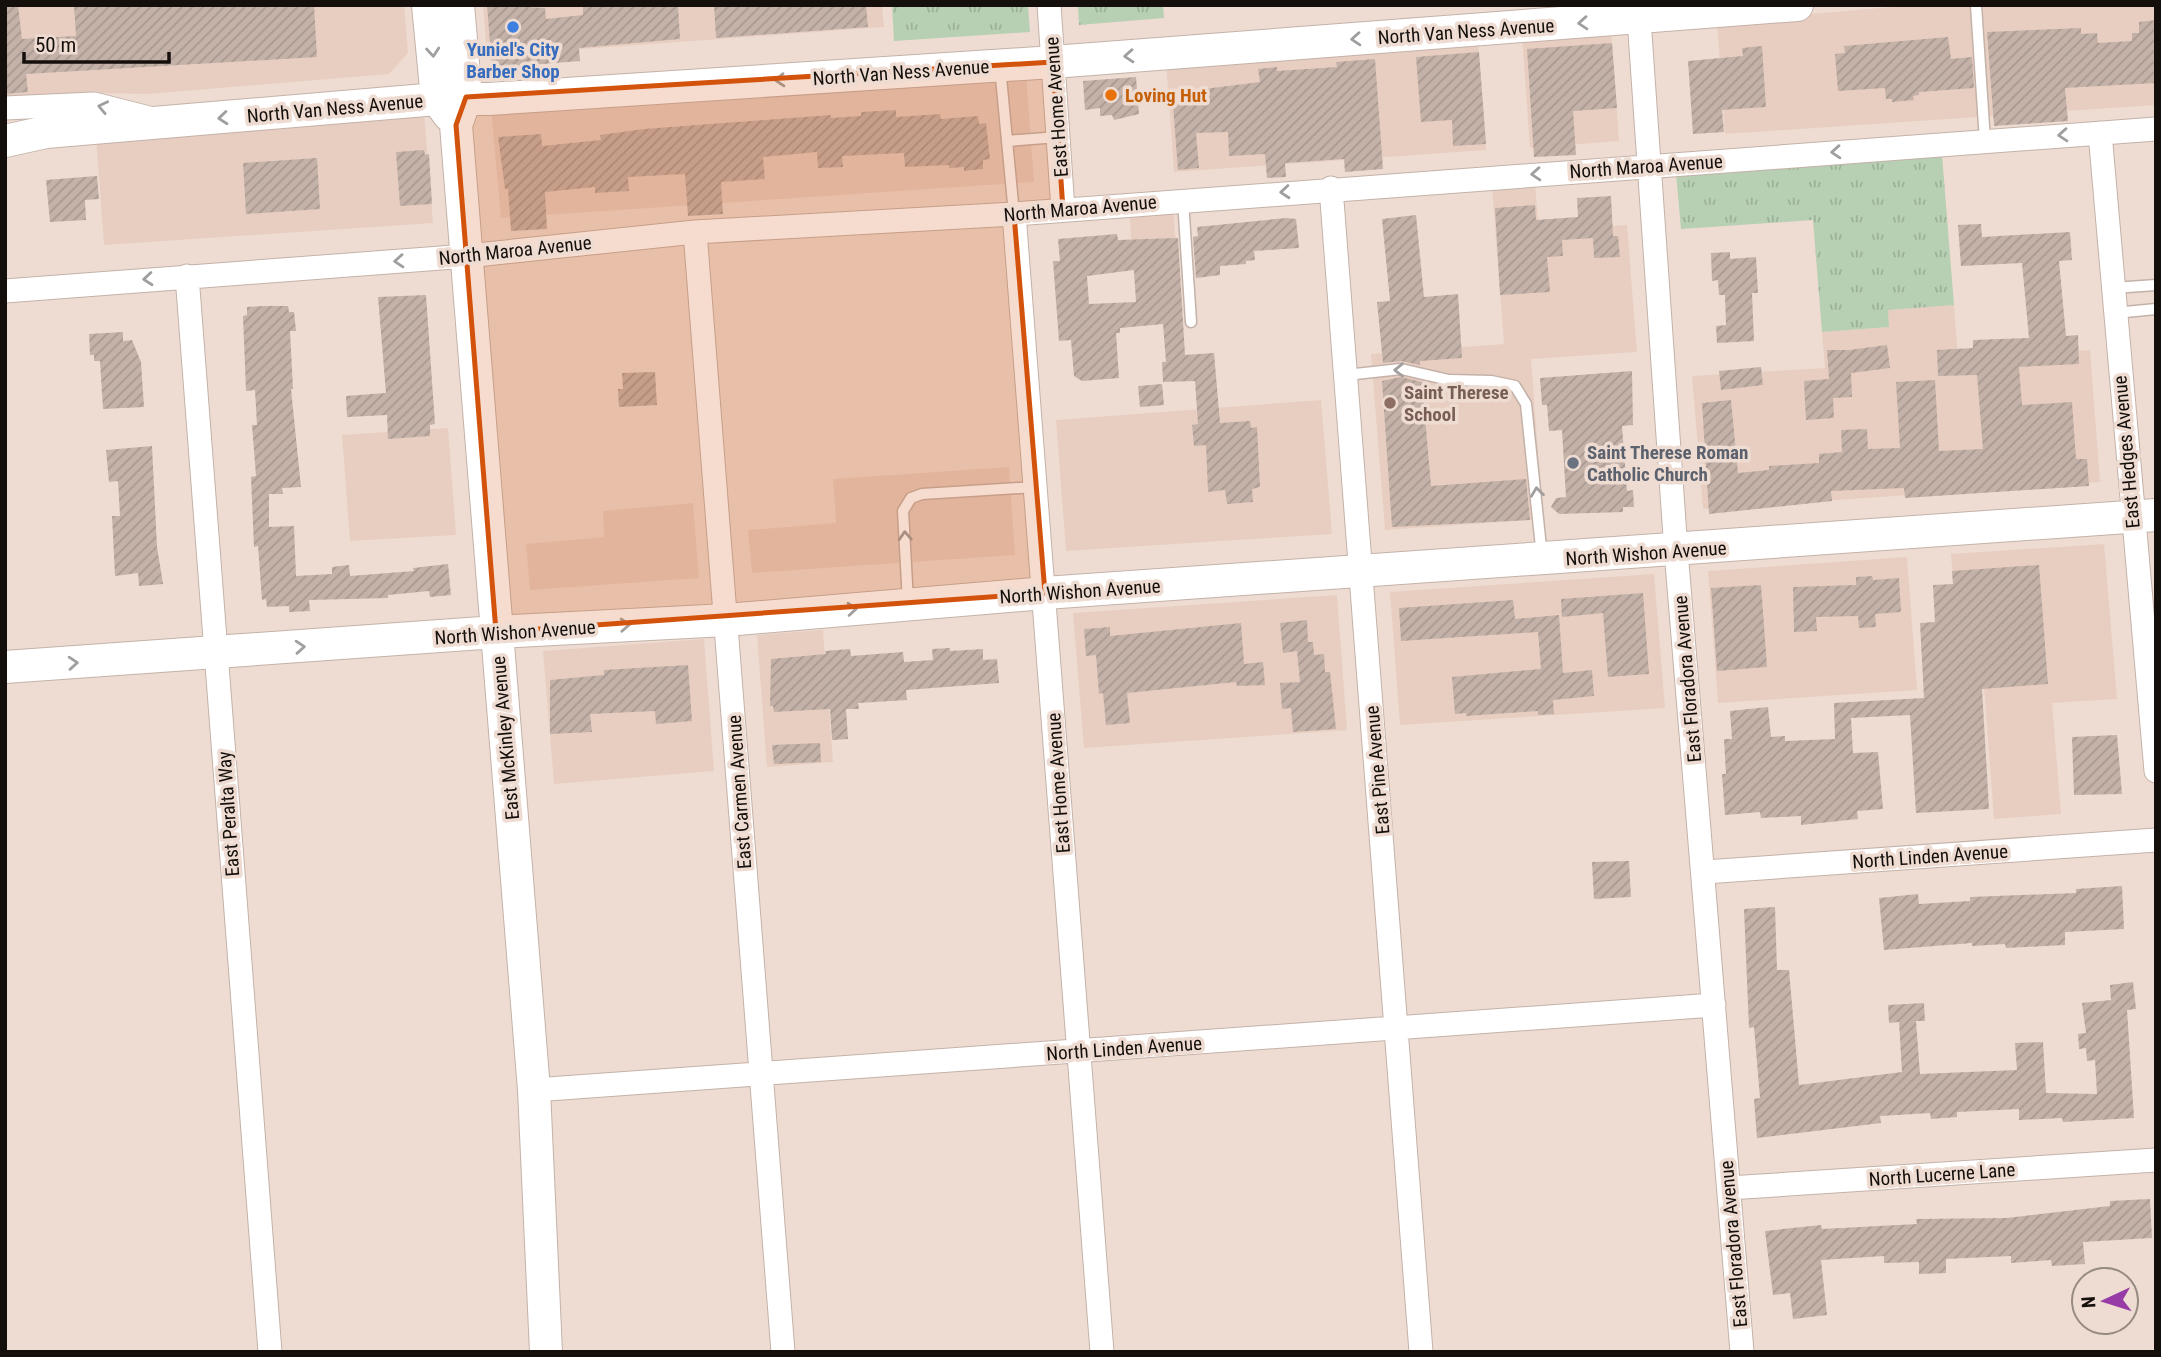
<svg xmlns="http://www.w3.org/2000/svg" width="2161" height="1357" viewBox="0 0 2161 1357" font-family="'Roboto Condensed',sans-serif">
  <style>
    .built { fill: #e8cec1 }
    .grass { fill: url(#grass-tufts) }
    .building { fill: url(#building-hatch); fill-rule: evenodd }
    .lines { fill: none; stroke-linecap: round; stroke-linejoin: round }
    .lane-casing { stroke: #c4b2a9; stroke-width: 13 }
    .street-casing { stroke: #c4b2a9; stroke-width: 25 }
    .secondary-casing { stroke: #c4b2a9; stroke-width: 34 }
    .lane { stroke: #fff; stroke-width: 10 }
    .street { stroke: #fff; stroke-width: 23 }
    .secondary { stroke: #fff; stroke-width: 32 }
    .oneway { stroke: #a19f9e }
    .marked { fill: #d3520c; fill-opacity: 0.2; stroke: #d3520c; stroke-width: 5; stroke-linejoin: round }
    .shop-dot { fill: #3f7fe0; stroke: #eedcd2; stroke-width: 2.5 }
    .food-dot { fill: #e8710a; stroke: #eedcd2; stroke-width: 2.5 }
    .education-dot { fill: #8d6e63; stroke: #eedcd2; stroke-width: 2.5 }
    .worship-dot { fill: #6b7280; stroke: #eedcd2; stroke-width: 2.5 }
    .labels { text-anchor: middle; stroke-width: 7; stroke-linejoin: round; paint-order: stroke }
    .street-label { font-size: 19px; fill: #150f0c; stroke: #eedcd2 }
    .shop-label { font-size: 19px; font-weight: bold; fill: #366cbe; stroke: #eedcd2 }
    .food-label { font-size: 19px; font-weight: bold; fill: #c56008; stroke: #eedcd2; text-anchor: start }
    .education-label { font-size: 19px; font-weight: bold; fill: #785e54; stroke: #eedcd2; text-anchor: start }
    .worship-label { font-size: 19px; font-weight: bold; fill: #5b616d; stroke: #eedcd2; text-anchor: start }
  </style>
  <defs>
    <pattern id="grass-tufts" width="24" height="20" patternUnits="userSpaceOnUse" patternTransform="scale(1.75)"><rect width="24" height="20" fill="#b7cfb2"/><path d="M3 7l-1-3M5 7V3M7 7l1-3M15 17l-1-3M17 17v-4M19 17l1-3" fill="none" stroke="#9cb198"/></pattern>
    <pattern id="building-hatch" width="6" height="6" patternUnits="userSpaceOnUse" patternTransform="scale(1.75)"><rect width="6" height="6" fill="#c4b2a9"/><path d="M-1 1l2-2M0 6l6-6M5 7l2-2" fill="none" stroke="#a89890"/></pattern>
  </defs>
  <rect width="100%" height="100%" fill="#eedcd2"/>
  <!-- built -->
  <path class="built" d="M5,5h399l4,48 -19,21 -241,20 -53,-1 -90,23z
    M483,5h399l2,22 -397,29z
    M1915,5h241v100l-431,29 -8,-112z
    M1611,31l8,110 -89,7 -8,-111z
    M1478,40l8,110 -312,22 -8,-110z
    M1026,73l8,109 -533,36 -10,-108z
    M424,112l9,111 -329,22 -8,-109z
    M1535,183l4,49 88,-7 10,127 -106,7 12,160 -158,11 -14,-176 133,-10 -12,-158z
    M1173,207l6,75 -44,3 -6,-75z
    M1954,305l4,53 132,-8 10,132 -397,27 -11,-133 133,-8 -3,-36 66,-5 -1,-17z
    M1321,400l11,134 -266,17 -10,-131z
    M448,428l8,107 -106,6 -8,-106z
    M1009,467l6,88 -263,18 -4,-43 88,-7 -3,-44z
    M693,503l6,75 -169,12 -4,-46 78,-7 -1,-26z
    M2104,544l13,155 -65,4 9,111 -67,5 -10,-133 -23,1 -10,-133z
    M1907,557l10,133 -199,13 -10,-132z
    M1654,574l11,134 -265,17 -10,-133z
    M1337,595l10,135 -263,18 -11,-135z
    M823,630l10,132 -66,5 -10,-132z
    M704,639l10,132 -160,13 -11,-133z"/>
  <!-- grass -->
  <path class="grass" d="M892,5h136l2,27 -136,9z
    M1078,5h85l1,13 -85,7z
    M1942,155l12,150 -66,5 1,17 -67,5 -9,-112 -132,9 -5,-56z"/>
  <!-- building -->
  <path class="building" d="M5,5h13l4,34 54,-3 -2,-31h240l3,52 -291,17 2,18 -23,2z
    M487,5l58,3 1,11 37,-4v-10h95l2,34 -101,9 1,13 -88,7z
    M714,5h152l2,22 -152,11z
    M2156,20v63l-91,5 3,33 -74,5 -7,-94 94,-4v6l16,-1 1,10 34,-2v-8h7v-11z
    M1948,37l3,22 21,-2 2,31 -55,4v3l-6,1 1,4 -22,2v-3h-6l-1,-11 -47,3 -3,-37 10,-1 -1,-7z
    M1612,43l5,65 -44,3 3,44 -42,2 -7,-108z
    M1762,46l4,61 -44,3 2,22 -31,2 -5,-73 55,-5 -1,-8z
    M1479,52l7,92 -33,2 -1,-26 -31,2 -5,-65z
    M1375,59l8,110 -38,3 -1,-13 -59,4 1,14 -19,1 -2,-24 -36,2 -1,-24 -32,1 3,35 -21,2 -6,-77 88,-11 -2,-13 19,-2v4l60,-4 -1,-5z
    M1136,77l3,37 -25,6 -2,-5 -12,1v-8l-15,2 -2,-29z
    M896,110v7l44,-3 1,5 37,-3 1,8 7,-1 4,36 -7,1v9l-19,2v-4l-15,1v-3l-44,2 -1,-14 -62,3 1,11 -25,1 -1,-16 -54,5 2,22 -44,3 2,32 -35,2 -3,-42 -57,3 1,14 -34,2v-6l-50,5 2,37 -36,2 -3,-42h-3l-7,-52 43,-3 1,12 59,-6 -1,-5 44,-6 187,-14v3l30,-2v-4z
    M424,150l1,5 4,-1 3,50 -32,2 -4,-54z
    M317,158l3,51 -74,5 -3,-51z
    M97,176l2,23 -14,1 1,20 -36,2 -4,-42z
    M1611,196l2,40h5l2,21 -26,1 -1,-20 -31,2 1,16 -16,1 3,35 -50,3 -5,-87 40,-3 1,15 42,-3 -1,-19z
    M1416,215l8,82 34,-3 4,64 -42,3v4l-19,-4 -18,2 -6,-61 13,-1 -8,-82z
    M1286,218l10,1 3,29 -45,3 1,9 -9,1v3l-26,2v9l-24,3 -3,-41 5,-1 -1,-9z
    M1981,224l1,13 88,-5 2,28 -13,1 7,75 12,-1 1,29 -60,3 3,38 50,-3 4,57h11l2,27 -184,12 -1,-10 -73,3 1,10 -123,13 -7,-111 29,-3 7,73 31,-3v-4l50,-3v-9l23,-2 -1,-22 26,-1 1,20 32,-1 -4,-66 39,-2 4,71 44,-2 -6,-74 -39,1 -1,-26 36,-2v-8l56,-2 -7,-75 -61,3 -3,-41z
    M1117,234l1,6 60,-2 7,117 29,-2 6,70 30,-2 1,7 6,-1 3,60 -8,2 1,13 -26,2 -2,-14 -17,2 -2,-47 -12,1 -2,-21 6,-1 -3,-43 -32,1 -1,-20h4l-3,-38 -43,4v5h-4l3,45 -37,3 -8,-5 -3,-36 -12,1 -6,-80h7l-2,-22zM1134,270l2,32 -47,2 -2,-28z
    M1730,252v7l26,-2 2,36h-6l2,48 -37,2 -1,-17 10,-1 -1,-30h-6l-1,-15 -6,1 -1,-28z
    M426,295l9,129 -5,1v11l-42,3 -1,-24 -40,2 -1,-21 40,-3 -8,-96z
    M263,306h25l1,6h5l2,19h-6l3,58h-2l10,98 -19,1 1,6h-14v33l25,-1 2,50 36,-2v-7l17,-2 1,11 64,-5 -1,-3 35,-4 3,31 -21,2 -1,-6 -41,4v3l-79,2 1,11 -21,1v-6l-22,1 -1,-8 -4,1 -4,-54 -4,1 -3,-70 5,-1 -4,-51h5l-2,-35 -9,1 -3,-75 4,-1v-8z
    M123,332v9l9,-1 9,22 3,45 -41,2 -3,-48h-6v-6h-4l-1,-21z
    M1887,345l3,23 -39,5 1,24 -19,1 1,20 -28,2 -2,-39 25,-2 -2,-29h22z
    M1761,367l2,18 -42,5 -2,-19z
    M1632,371l1,54 -11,1 5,65 6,-1 1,17h-11v5l-64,2 -8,-7 5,-9 10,-1 -4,-67 -13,1 -2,-26h-5l-2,-27z
    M655,372l2,33 -38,2 -1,-18h5l-1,-16z
    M1401,377l21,5 9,104 95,-7 4,41 -138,7 -10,-146z
    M1162,384l2,21 -24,2 -2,-21z
    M152,446l5,101 6,37 -24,2 -1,-13 -23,3 -3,-60h8l-2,-35 -9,1 -3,-32z
    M2039,565l9,119 -66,5 7,120 -73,4 -6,-98 -59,3 2,35 25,-1 5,57 -26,2 1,8 -57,6v-9l-40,2 -1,-6 -35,3 -3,-41h4l-2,-35h8l-2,-28 38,-4 3,30 14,-1v5l50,-2 -1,-36 90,-5 -4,-75 15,-1 -2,-37 20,-1 -1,-13z
    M1872,576l1,4 26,-2 2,34 -26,2 1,13 -17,1 -1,-12 -42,1 1,14 -23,1 -1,-45 63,-2v-8z
    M1761,585l6,82 -50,4 -6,-83z
    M1643,593l6,81 -41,3 -5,-64 -41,4 -1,-18z
    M1513,600l2,19 44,-4 4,58 29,-3 2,26 -41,4 1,14 -16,1v-4l-72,5v-3l-11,1 -3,-37 89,-8 -3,-37 -137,9 -2,-33z
    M1307,620l1,22h5l1,13 10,-1 1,18h5l6,57 -43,3 -2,-24 -9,1 -2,-26 20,-1 -3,-31 -14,2 -3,-30z
    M1241,623l3,41 19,-2 2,23 -28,1 -1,-4 -109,11 3,30 -24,2 -3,-32 -4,1 -3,-39 -10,1 -2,-27 26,-2v9z
    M950,648v3l33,-2v11l14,-1 2,24 -93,7 1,10 -49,3 1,6h-13l2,30 -16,1 -2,-31 -56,3 -1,-6h-3l1,-47 55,-5 -1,-3 25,-2 1,7 52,-4 1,10 29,-2 -1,-11z
    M688,665l4,56 -36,3 -1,-13 -65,3 2,18 -42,2v-54l54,-5v-5z
    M2117,735l5,59 -48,1 -2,-58z
    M820,743l1,19 -47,2 -2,-19z
    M1629,861l2,36 -37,2 -2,-37z
    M2122,886l2,43 -59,3v13l-59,3 -1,-4 -33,2v-3l-88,7 -5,-52 39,-4 1,10 51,-3v-4l106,-4v-4z
    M1775,907l2,63h12l10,115 103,-13 -3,-50 -10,1 -1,-18 36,-2 1,18h-9l4,53 97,-4 -2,-27 28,-1 3,51 51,1 -2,-34 -8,1 -1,-13 -7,1 -1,-15 8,-1 -4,-30 29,-3 -1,-15 23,-3 3,27 -9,1 7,108 -71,4 -1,-4 -43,2v-11l-62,3v5l-26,2 -1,-6 -50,3 1,7 -124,15 -3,-39 6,-1 -6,-71 -5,1 -5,-119z
    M2150,1199l2,39 -69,4 2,22 -33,2 -1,-6 -40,3v-7l-65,3v14l-27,1v-12l-35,1v-7l-63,4 6,55 -34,4 -3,-26 -17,2 -8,-64 56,-6 1,4 95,-5 -1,-5 91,-1 103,-12v-5z"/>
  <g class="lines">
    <!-- lane casing -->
    <g class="lane-casing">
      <path id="lane" d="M1976,5l9,136
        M1000,67l14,147
        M1007,141l51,-4
        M1183,200l8,122
        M2113,288l43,-3
        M2115,313l41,-4
        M1346,375l55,-6 48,11 42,1 24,5 11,18 16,153
        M908,602l-5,-91 8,-13 11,-4 114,-7"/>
    </g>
    <!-- street casing -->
    <g class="street-casing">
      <path id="street" d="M1049,5l14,205
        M1638,5l38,546 66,801
        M5,108l89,-4 55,14
        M2100,133l56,638
        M1331,188l90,1164
        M1014,214l88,1138
        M695,232l88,1120
        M187,276l83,1076
        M5,291l462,-35 228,-24 319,-18 1142,-85
        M1705,872l451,-32
        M534,1090l1180,-85
        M1729,1188l427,-28"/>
    </g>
    <!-- secondary casing -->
    <g class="secondary-casing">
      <path id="secondary" d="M428,5l9,94 12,16
        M458,5l8,92 -10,28 78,965 12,262
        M5,141l41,-9 391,-33h52l564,-37 744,-57
        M5,667l491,-35 230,-12 319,-27 1111,-78"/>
    </g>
    <!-- lane -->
    <use href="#lane" class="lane"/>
    <!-- street -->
    <use href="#street" class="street"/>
    <!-- secondary -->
    <use href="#secondary" class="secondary"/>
  </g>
  <!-- one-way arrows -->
  <defs><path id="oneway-chevron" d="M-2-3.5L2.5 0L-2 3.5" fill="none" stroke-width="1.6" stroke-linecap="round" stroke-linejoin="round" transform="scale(1.75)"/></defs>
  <g class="oneway">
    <use href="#oneway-chevron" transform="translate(1583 23) rotate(176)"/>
    <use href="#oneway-chevron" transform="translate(1356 39) rotate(176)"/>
    <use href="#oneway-chevron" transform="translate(433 52) rotate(85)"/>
    <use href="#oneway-chevron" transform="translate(1129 56) rotate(176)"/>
    <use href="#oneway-chevron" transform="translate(780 80) rotate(176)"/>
    <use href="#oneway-chevron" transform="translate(103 107) rotate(-168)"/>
    <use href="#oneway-chevron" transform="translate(223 118) rotate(175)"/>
    <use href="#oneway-chevron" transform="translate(2063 135) rotate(176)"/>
    <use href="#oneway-chevron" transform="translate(1836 152) rotate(176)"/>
    <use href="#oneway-chevron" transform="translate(1536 174) rotate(176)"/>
    <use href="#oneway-chevron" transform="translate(1285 192) rotate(175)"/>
    <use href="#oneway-chevron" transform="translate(399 261) rotate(176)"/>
    <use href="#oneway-chevron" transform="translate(148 279) rotate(175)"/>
    <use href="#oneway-chevron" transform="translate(1399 370) rotate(179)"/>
    <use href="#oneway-chevron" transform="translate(1537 492) rotate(-97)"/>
    <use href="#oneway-chevron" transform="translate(905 536) rotate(-93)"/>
    <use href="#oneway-chevron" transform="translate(852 609) rotate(-5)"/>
    <use href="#oneway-chevron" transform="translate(625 625) rotate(-3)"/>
    <use href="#oneway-chevron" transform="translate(300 647) rotate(-4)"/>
    <use href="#oneway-chevron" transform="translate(73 663) rotate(-4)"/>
  </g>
  <!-- marked area -->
  <path class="marked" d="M1053,62l10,148 -49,4 31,379 -549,39 -40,-507 10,-28z"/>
  <!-- markers -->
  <circle class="shop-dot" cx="513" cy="27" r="7"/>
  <circle class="food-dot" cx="1111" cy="95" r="7"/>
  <circle class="education-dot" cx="1390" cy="403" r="7"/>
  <circle class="worship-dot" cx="1573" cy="463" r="7"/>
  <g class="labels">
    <!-- street labels -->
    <g class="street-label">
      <text transform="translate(1466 31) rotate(-4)" y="7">North Van Ness Avenue</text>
      <text transform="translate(901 72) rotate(-4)" y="7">North Van Ness Avenue</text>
      <text transform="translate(1056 107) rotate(-94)" y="7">East Home Avenue</text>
      <text transform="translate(335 108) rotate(-5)" y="7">North Van Ness Avenue</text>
      <text transform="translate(1646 166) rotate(-4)" y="7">North Maroa Avenue</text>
      <text transform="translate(1080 208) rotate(-5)" y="7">North Maroa Avenue</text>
      <text transform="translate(515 250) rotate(-6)" y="7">North Maroa Avenue</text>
      <text transform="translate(2126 452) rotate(-95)" y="7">East Hedges Avenue</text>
      <text transform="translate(1646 553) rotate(-4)" y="7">North Wishon Avenue</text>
      <text transform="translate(1080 591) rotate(-4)" y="7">North Wishon Avenue</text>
      <text transform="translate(515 632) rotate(-4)" y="7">North Wishon Avenue</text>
      <text transform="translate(1687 679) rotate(-95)" y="7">East Floradora Avenue</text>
      <text transform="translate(505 738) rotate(-95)" y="7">East McKinley Avenue</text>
      <text transform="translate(1377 770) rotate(-95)" y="7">East Pine Avenue</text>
      <text transform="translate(1058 783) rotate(-94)" y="7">East Home Avenue</text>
      <text transform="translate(739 792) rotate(-94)" y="7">East Carmen Avenue</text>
      <text transform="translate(228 814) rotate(-94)" y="7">East Peralta Way</text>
      <text transform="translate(1930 856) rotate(-4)" y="7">North Linden Avenue</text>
      <text transform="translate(1124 1048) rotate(-4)" y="7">North Linden Avenue</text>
      <text transform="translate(1942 1174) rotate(-4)" y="7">North Lucerne Lane</text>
      <text transform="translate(1733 1244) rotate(-95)" y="7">East Floradora Avenue</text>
    </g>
    <!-- shop labels -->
    <g class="shop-label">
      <text x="513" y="56">Yuniel's City<tspan x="513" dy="22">Barber Shop</tspan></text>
    </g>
    <!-- food labels -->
    <g class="food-label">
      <text x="1125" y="102">Loving Hut</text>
    </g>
    <!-- education labels -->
    <g class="education-label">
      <text x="1404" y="399">Saint Therese<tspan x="1404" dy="22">School</tspan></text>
    </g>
    <!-- worship labels -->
    <g class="worship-label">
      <text x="1587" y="459">Saint Therese Roman<tspan x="1587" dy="22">Catholic Church</tspan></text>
    </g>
  </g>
  <!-- border -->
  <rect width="2161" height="1357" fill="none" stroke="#150f0c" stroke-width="14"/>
  <!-- north arrow -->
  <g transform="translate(2105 1301) rotate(266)"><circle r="33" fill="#eedcd2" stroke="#978a83" stroke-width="2"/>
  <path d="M0-5L12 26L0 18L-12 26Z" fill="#973ca6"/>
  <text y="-10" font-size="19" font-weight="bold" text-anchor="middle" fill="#150f0c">N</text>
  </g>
  <!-- scale -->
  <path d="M24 52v10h145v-10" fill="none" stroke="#150f0c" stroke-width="3.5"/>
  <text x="35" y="52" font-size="21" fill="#150f0c" stroke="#eedcd2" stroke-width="5" paint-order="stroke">50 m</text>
</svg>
